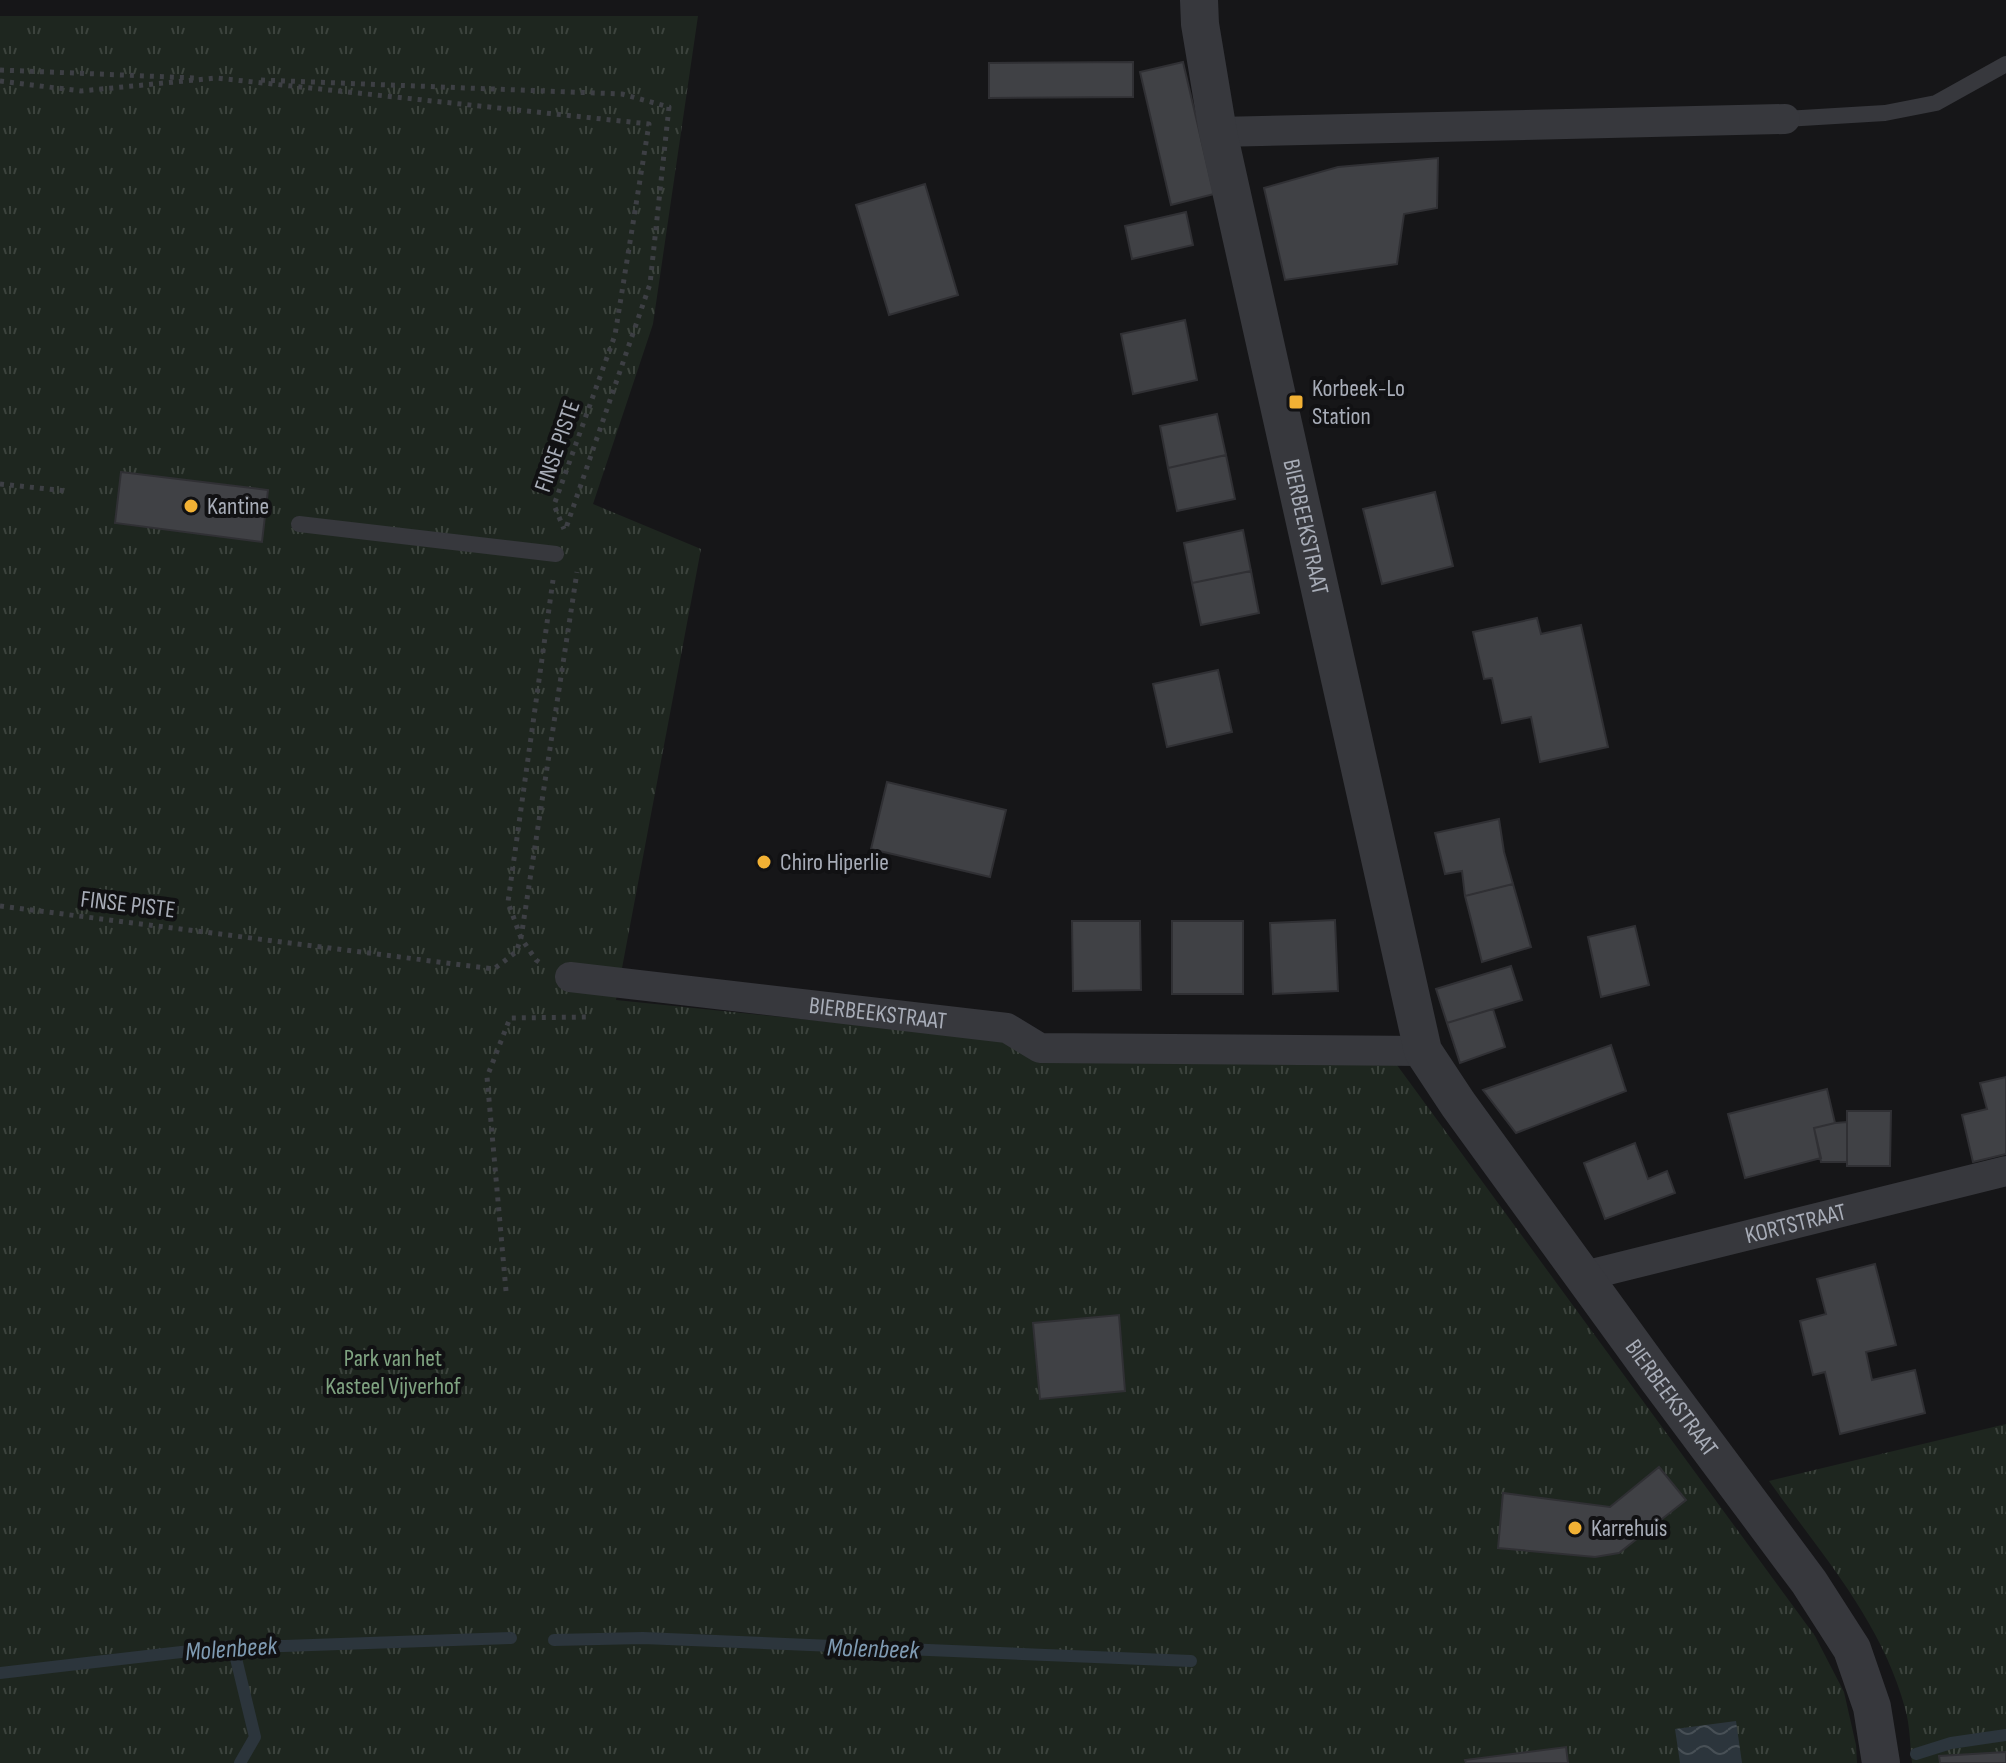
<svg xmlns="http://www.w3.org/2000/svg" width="2006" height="1763" viewBox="0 0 2006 1763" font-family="'Sofia Sans Condensed',sans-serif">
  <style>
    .park { fill: url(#park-tufts) }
    .water { fill: url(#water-waves) }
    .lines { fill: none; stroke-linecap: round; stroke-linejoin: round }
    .stream { stroke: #2c353c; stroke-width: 12 }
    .building { fill: #404145; stroke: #303034; stroke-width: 2 }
    .path { stroke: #3d3f44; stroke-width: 5; stroke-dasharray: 4 6; stroke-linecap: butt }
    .service { stroke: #37383d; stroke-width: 16 }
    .minor { stroke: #37383d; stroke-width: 30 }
    .tertiary { stroke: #37383d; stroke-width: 38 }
    .poi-dot { fill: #f2b134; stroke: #111113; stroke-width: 3 }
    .labels { text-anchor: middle; stroke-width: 8; stroke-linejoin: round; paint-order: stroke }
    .poi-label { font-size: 24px; fill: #a8adb8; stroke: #111113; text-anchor: start }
    .street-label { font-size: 24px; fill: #a8adb8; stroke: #111113 }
    .park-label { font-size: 24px; fill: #7fa381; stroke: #111113 }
    .water-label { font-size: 26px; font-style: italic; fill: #7f9bb3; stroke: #111113 }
  </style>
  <defs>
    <pattern id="park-tufts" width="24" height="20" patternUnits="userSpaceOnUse" patternTransform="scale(2)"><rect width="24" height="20" fill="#1e261f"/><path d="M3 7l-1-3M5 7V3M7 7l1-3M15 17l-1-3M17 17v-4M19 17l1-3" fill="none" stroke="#3c433d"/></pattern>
    <pattern id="water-waves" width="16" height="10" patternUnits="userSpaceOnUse" patternTransform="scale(2)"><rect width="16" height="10" fill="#2c353c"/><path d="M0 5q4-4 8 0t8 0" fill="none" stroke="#485056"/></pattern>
  </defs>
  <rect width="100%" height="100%" fill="#161618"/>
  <!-- park -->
  <path class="park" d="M0,16h698l-45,308 -60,180 108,45 -85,451 399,41 379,20 421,575 29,56 12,53 1,18h-1857z
    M2006,1424v339h-94c-2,-18 -2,-38 -7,-55 -23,-86 -85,-156 -136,-227z"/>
  <!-- water -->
  <path class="water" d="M1736,1721l6,42h-62l-5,-34z"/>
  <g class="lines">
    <!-- stream -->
    <path class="stream" d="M554,1640l89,-2 548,23
      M233,1646l22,91 -15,26
      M0,1673l233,-27h51l227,-8
      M1916,1754l35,-11 55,-8"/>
  </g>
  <!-- building -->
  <path class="building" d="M1133,62v35l-144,1v-35z
    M1183,62l31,132 -43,11 -31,-133z
    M1438,158l-1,50 -33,6 -7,50 -112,16 -21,-92 74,-21z
    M925,184l33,111 -69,20 -33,-110z
    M1186,212l7,33 -61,14 -7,-33z
    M1185,320l12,60 -64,14 -12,-60z
    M1217,414l9,41 -58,13 -8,-42z
    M1226,455l9,44 -58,12 -9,-43z
    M121,472l147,18 -6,52 -147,-19z
    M1435,492l18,74 -71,18 -19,-75z
    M1243,530l8,41 -59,12 -8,-40z
    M1251,571l8,42 -58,12 -9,-42z
    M1537,618l4,16 40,-9 27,122 -68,15 -9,-45 -29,6 -10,-45 -8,1 -11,-47z
    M1218,670l14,62 -65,15 -14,-63z
    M887,782l119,28 -16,67 -119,-28z
    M1499,819l5,33 9,32 -48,12 -3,-25 -17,3 -10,-41z
    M1513,884l18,63 -49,15 -17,-66z
    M1335,920l3,71 -65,3 -3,-71z
    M1072,921h68l1,69 -68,1z
    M1172,921h71v73h-71z
    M1635,926l14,59 -48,12 -13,-60z
    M1511,966l11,34 -75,23 -11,-34z
    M1493,1009l12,38 -45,16 -13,-40z
    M1611,1045l15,46 -110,42 -33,-43z
    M2006,1077v77l-33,8 -11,-47 25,-6 -7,-26z
    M1827,1089l8,34 -21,5 7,30 -76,20 -17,-64z
    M1847,1111h44l-1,55h-43z
    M1847,1122v40h-26l-7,-34 21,-5z
    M1635,1143l13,36 19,-8 8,22 -70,26 -21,-56z
    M1875,1264l21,81 -30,7 6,28 43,-10 10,43 -85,21 -15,-62 -12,3 -13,-54 26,-7 -9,-35z
    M1119,1315l6,76 -85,8 -7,-76z
    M1659,1467l27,33 -67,53 -24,4 -97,-9 5,-55 107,14z
    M1566,1747l2,16h-102l-1,-3z
    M2006,1752v11h-66l-1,-7z"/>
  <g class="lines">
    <!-- path -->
    <path class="path" d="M0,70l195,8
      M261,80l361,14 47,13 -19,177 -84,244
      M0,81l81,10 135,-13 433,46 -34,211 -61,170 10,24
      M0,484l67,7
      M0,906l494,63 22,-17 5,-14 56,-366
      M539,962l-3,-2 -15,-22 -13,-36 45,-322
      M506,1291l-19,-214 23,-59 76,-1"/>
    <!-- service -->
    <path class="service" d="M1785,119l100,-6 51,-10 70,-39
      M299,524l257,30"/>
    <!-- minor -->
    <g class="minor">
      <path d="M1218,132l567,-13"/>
      <path id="s1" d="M570,977l437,51 33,20 383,3"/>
      <path id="s2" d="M1584,1276l422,-105"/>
    </g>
    <!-- tertiary -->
    <path class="tertiary" id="s3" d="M1199,0l1,24 18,108 205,919 35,53 199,274 152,204 43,67 20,58 9,56"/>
  </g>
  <!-- markers -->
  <g class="poi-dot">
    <rect x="1288" y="394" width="16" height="16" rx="4"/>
    <circle cx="191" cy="506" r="8"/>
    <circle cx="764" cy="862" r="8"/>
    <circle cx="1575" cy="1528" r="8"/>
  </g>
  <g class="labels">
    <!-- poi labels -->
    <g class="poi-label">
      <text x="1312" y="396">Korbeek-Lo<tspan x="1312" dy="28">Station</tspan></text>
      <text x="207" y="514">Kantine</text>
      <text x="780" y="870">Chiro Hiperlie</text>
      <text x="1591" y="1536">Karrehuis</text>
    </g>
    <!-- street labels -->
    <g class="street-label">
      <text transform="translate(557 446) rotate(-71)" y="8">FINSE PISTE</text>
      <text dy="8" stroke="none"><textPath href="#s3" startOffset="538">BIERBEEKSTRAAT</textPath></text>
      <text transform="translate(128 904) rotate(7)" y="8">FINSE PISTE</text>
      <text dy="8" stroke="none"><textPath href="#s1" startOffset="310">BIERBEEKSTRAAT</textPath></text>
      <text dy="8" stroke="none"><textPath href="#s2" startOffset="218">KORTSTRAAT</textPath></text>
      <text dy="8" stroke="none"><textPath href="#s3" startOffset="1502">BIERBEEKSTRAAT</textPath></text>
    </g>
    <!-- park labels -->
    <g class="park-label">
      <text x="393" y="1366">Park van het<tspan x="393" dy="28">Kasteel Vijverhof</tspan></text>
    </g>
    <!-- water labels -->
    <g class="water-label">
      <text transform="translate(231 1648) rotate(-4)" y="9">Molenbeek</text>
      <text transform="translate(873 1648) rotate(2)" y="9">Molenbeek</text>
    </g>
  </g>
</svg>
